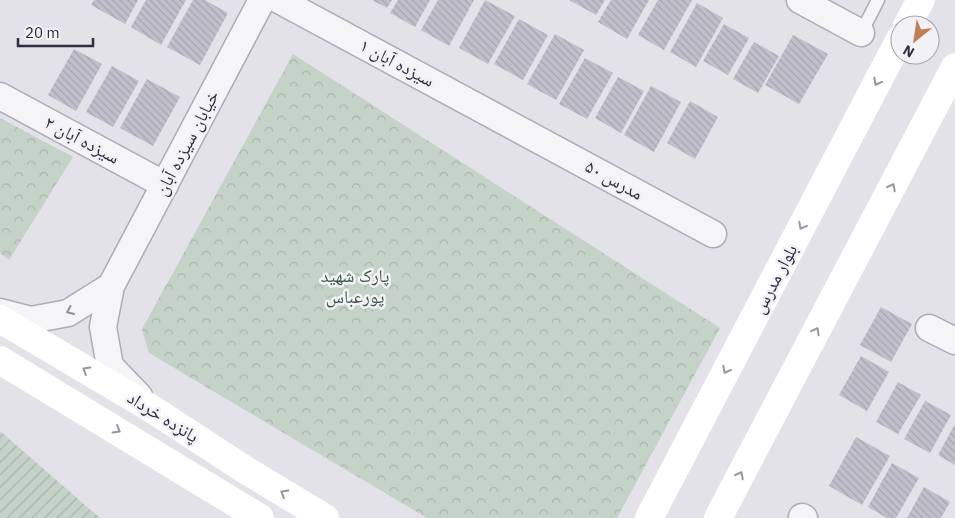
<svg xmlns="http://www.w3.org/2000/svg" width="955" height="518" viewBox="0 0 955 518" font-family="'IBM Plex Sans','Noto Naskh Arabic',sans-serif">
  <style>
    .forest { fill: url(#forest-crowns) }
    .garden { fill: url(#garden-furrows) }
    .building { fill: url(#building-back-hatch) }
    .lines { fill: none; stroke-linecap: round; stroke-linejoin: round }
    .lane-casing { stroke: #adabb6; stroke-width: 15 }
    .street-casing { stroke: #adabb6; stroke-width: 29 }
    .lane { stroke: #f5f4f7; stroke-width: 12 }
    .street { stroke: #f5f4f7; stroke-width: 26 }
    .secondary { stroke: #fff; stroke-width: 28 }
    .oneway { stroke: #97969f }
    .oneway2 { stroke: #92909b }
    .labels { text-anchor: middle; stroke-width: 5; stroke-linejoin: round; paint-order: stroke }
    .street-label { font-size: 18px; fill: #2f2c3f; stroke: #f2f1f6 }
    .park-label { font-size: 18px; fill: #3a5945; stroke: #f2f1f6 }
  </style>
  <defs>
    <pattern id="forest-crowns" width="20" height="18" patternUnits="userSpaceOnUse" patternTransform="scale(1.25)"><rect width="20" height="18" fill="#c4d2c8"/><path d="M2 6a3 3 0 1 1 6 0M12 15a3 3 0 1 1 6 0" fill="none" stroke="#a9b4ad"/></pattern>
    <pattern id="garden-furrows" width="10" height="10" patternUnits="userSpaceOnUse" patternTransform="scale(1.25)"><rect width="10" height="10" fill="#c4d2c8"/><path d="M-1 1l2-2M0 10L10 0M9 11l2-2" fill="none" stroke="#a9b4ad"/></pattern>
    <pattern id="building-back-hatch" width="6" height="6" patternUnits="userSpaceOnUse" patternTransform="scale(1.25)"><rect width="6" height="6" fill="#c1bfcb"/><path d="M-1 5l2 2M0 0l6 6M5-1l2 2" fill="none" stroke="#a6a4af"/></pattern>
  </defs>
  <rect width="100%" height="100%" fill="#e3e2e9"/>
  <!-- forest -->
  <path class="forest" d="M293,54l427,274 -103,190h-190l-278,-165 -7,-24z
    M0,118l73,39 -64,103 -9,-7z"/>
  <!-- garden -->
  <path class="garden" d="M0,431l100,87h-100z"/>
  <!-- building -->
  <path class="building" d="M94,0h44l-13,24 -34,-19z
    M146,0h40l-25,45 -30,-18z
    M193,0h12l23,13 -28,52 -33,-18z
    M372,0h20l-5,8z
    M398,0h32l-15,27 -25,-14z
    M438,0h36l-25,46 -28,-16z
    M485,0l30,16 -27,48 -29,-16z
    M569,0h36l-9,15z
    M611,0h38l-22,39 -29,-17z
    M658,0h34l-28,50 -26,-15z
    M697,3l26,15 -27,49 -26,-15z
    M519,19l29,16 -25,45 -29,-16z
    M724,24l25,14 -21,37 -25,-14z
    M555,34l29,16 -28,50 -29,-16z
    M793,35l35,19 -29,50 -34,-19z
    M754,42l25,14 -21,37 -25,-14z
    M74,49l28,15 -26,47 -28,-16z
    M585,58l28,15 -26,46 -28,-15z
    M112,66l27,15 -26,46 -27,-15z
    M618,77l26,14 -23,42 -26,-15z
    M147,79l33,18 -27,49 -33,-18z
    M651,86l30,16 -27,50 -30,-17z
    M690,101l28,16 -23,42 -28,-16z
    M881,307l31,17 -21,38 -31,-17z
    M861,356l28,16 -22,39 -28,-16z
    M898,382l23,13 -23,39 -22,-12z
    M925,401l26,14 -21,38 -26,-14z
    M955,424v41l-17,-10z
    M856,437l34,19 -28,49 -33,-19z
    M892,463l27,15 -23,40h-9l-19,-11z
    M924,487l26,15 -9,16h-34z"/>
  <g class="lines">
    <!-- lane casing -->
    <g class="lane-casing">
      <path id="lane" d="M861,33l17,-33"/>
    </g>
    <!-- street casing -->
    <g class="street-casing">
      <path id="street" d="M279,0l434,234
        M800,0l61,33
        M0,96l165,89
        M0,312l31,8 37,-7 43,-27
        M929,328l26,13
        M139,396l-29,-30 -7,-39 8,-41 151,-286
        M802,517l2,1"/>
    </g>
    <!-- lane -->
    <use href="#lane" class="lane"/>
    <!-- street -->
    <use href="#street" class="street"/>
    <!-- secondary -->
    <path class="secondary" d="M907,25l14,-25
      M0,319l152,90 92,60 81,49
      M0,360l260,158
      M649,518l251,-479
      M718,518l237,-451"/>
  </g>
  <!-- one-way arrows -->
  <defs><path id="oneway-chevron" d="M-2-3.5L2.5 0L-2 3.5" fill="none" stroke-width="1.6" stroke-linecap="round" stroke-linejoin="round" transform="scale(1.25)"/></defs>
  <g class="oneway">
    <use href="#oneway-chevron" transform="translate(877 82) rotate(118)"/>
    <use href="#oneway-chevron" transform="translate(892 187) rotate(-62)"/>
    <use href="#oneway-chevron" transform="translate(802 226) rotate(118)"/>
    <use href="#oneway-chevron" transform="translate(816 331) rotate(-62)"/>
    <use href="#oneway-chevron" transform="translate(86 370) rotate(-149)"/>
    <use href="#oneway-chevron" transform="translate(726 370) rotate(118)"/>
    <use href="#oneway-chevron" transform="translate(117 430) rotate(31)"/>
    <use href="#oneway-chevron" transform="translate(740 475) rotate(-62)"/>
    <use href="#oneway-chevron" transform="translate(284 493) rotate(-149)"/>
  </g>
  <use class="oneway2" href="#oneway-chevron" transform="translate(70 311) rotate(156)"/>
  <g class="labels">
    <!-- street labels -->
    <g class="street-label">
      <text transform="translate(397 63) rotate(28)" y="6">سیزده آبان ۱</text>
      <text transform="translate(82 140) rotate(28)" y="6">سیزده آبان ۲</text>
      <text transform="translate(187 143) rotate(-62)" y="6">خیابان سیزده آبان</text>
      <text transform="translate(614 180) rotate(29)" y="6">مدرس ۵۰</text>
      <text transform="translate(775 279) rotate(-62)" y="6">بلوار مدرس</text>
      <text transform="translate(163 417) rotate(32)" y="6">پانزده خرداد</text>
    </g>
    <!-- park labels -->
    <g class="park-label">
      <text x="355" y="282">پارک شهید<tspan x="355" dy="21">پورعباس</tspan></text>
    </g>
  </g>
  <!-- north arrow -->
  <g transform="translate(915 40) rotate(210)"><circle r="24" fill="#f2f1f6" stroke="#a4a2ad"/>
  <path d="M0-4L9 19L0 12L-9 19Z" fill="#c07e54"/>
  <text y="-8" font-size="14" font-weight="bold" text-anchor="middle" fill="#2f2c3f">N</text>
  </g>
  <!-- scale -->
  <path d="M18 38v8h75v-8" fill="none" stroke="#2f2c3f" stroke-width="2.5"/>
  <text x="25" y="38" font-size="15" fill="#2f2c3f" stroke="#f2f1f6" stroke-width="4" paint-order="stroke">20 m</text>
</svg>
